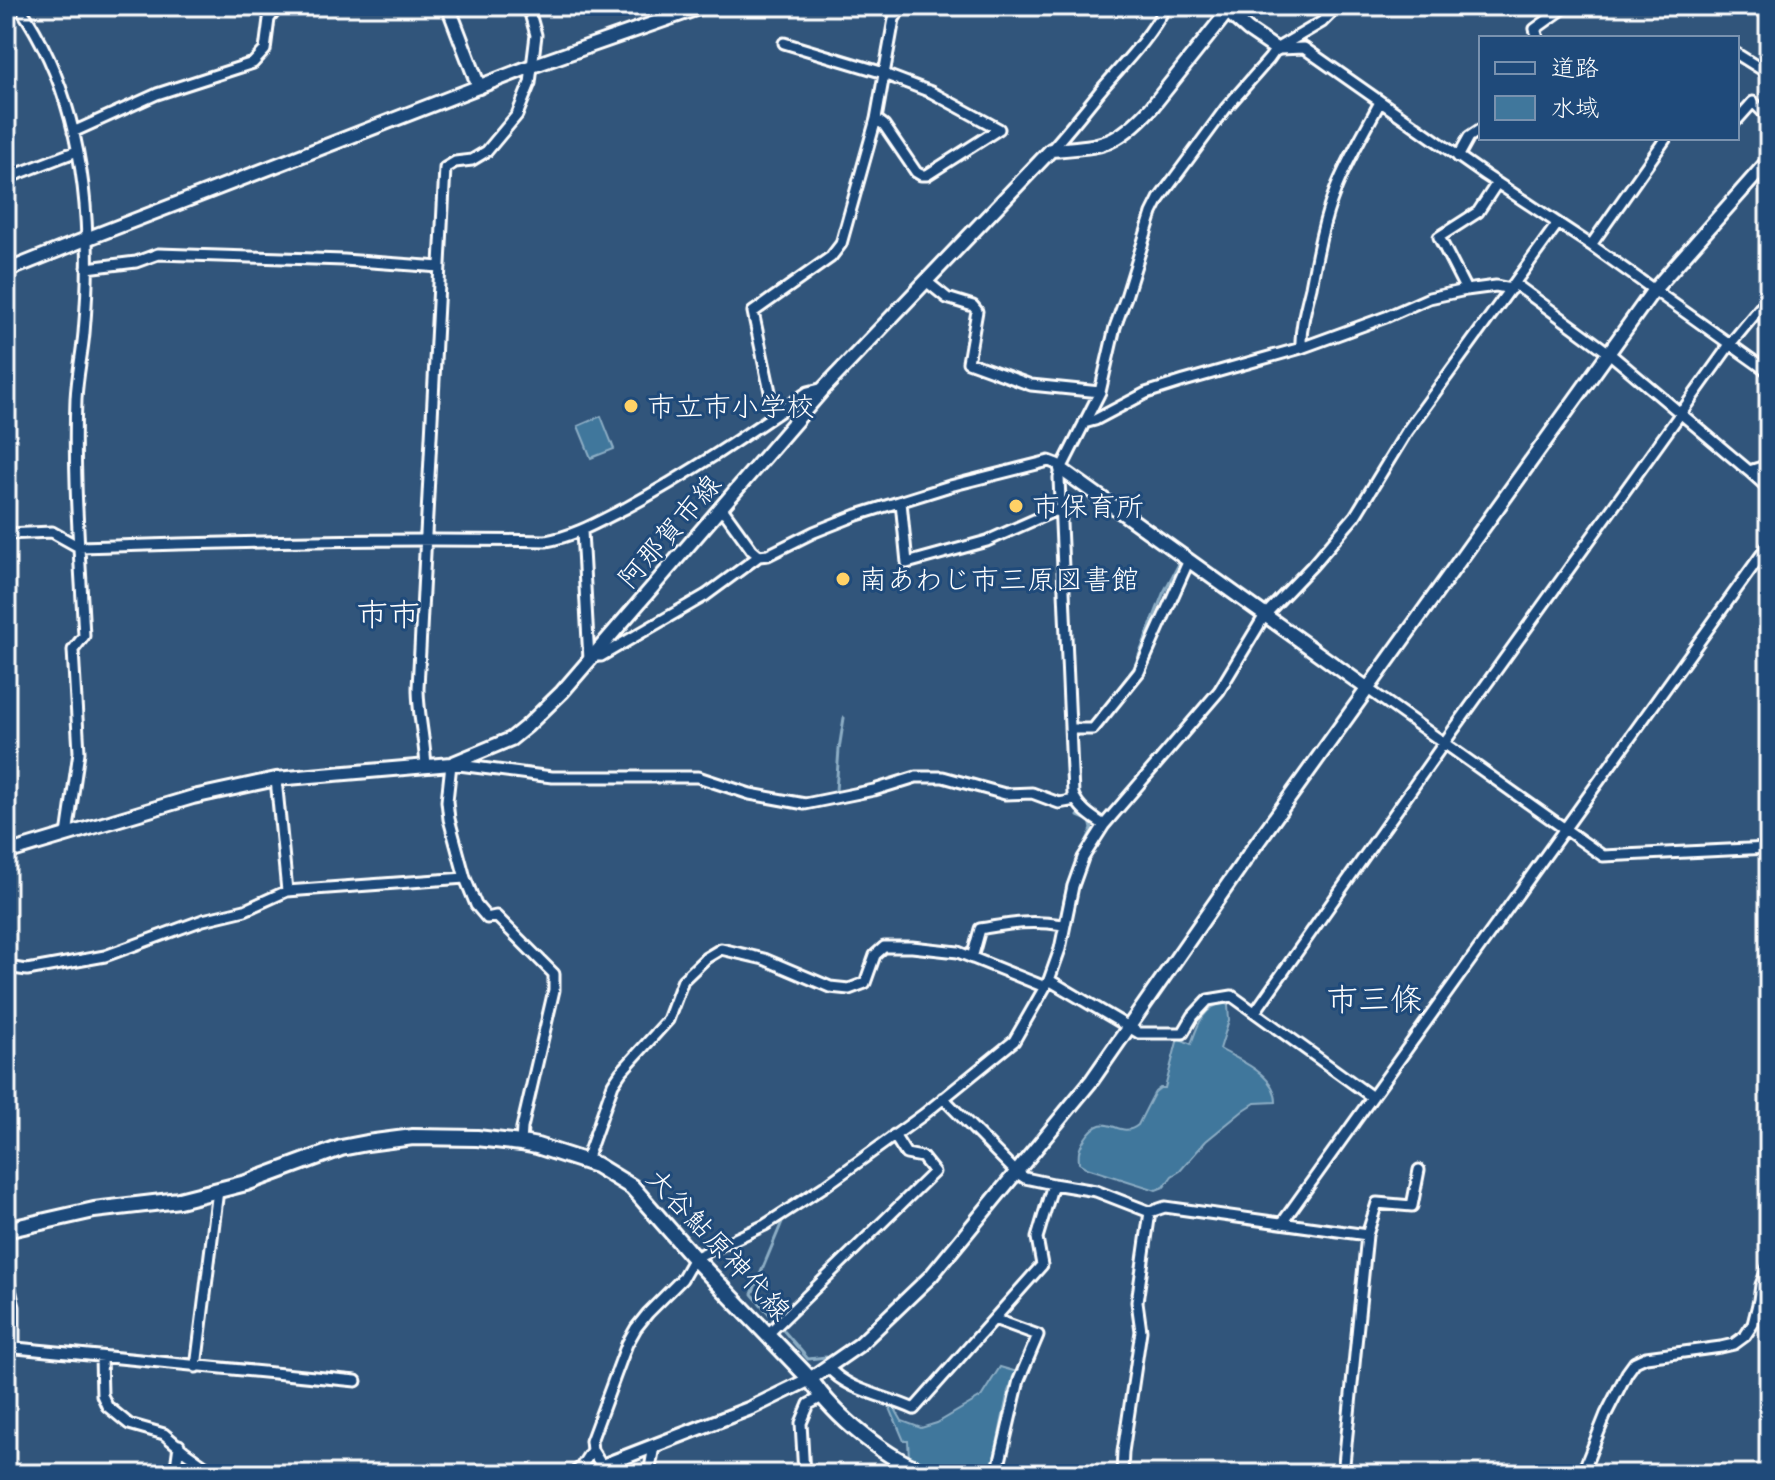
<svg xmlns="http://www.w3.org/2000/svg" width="1775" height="1480" viewBox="0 0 1775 1480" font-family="Itim,'Klee One',sans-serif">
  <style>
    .water { fill: #40779c; stroke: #8cadc4; stroke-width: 2 }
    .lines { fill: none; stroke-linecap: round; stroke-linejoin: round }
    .stream { stroke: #8cadc4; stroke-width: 3 }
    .street-casing { stroke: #fff; stroke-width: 15 }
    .secondary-casing { stroke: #fff; stroke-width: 18 }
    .primary-casing { stroke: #fff; stroke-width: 20 }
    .street { stroke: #1f4a7a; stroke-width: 9 }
    .secondary { stroke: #1f4a7a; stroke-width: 12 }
    .primary { stroke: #1f4a7a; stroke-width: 14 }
    .poi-dot { fill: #ffd166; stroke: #1f4a7a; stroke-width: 3 }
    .labels { text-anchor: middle; stroke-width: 6; stroke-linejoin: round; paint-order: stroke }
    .poi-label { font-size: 28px; fill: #fff; stroke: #1f4a7a; text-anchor: start }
    .street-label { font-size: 28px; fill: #fff; stroke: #1f4a7a }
    .quarter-label { font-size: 32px; fill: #fff; stroke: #1f4a7a }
  </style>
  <rect width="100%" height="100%" fill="#31557b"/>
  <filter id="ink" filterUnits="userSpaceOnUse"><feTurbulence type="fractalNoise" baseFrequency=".0125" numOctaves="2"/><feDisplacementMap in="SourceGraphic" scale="16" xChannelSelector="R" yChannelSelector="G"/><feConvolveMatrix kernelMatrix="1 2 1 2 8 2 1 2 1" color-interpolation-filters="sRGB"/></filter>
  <g filter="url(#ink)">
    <!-- water -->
    <path class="water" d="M601,416l13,33 -23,9 -13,-32z
      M1224,1003l4,2 1,15 -9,29c20,12 56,25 56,53l-21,1 -11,7 -38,31 -26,30 -8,5 -8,11 -8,3 -69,-22 -8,-5c-1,-11 0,-14 5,-23 22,-35 33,2 54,-15 1,-2 14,-28 17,-33l5,-4h5l13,-50 13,6c6,-17 12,-38 33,-41z
      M1000,1367l17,5 -9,19 -17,83h-24l-58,-17 -1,-16h-4l-14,-33 4,-1 8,14 19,7 16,-5 44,-26z"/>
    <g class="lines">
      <!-- stream -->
      <path class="stream" d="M1095,719l39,-51 29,-74 17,-32
        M836,791l3,-42 5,-31
        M1008,1040l35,-61 12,-31 12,-63 25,-56 -2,-8 -12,-5
        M782,1222l-30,72 56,65 18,-2"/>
      <!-- street casing -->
      <g class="street-casing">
        <path id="street" d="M19,6c65,94 75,216 65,327 -2,22 -7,44 -8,66 -3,79 4,159 8,237l-11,14 6,102 -12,83
          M1538,38l-3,-9 32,-23
          M784,43l100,30 5,3 42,16 68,37 -72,46h-6l-5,-3 -32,-47 -8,-6
          M1279,49l25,-1 181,127 106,70 178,127
          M1737,54l32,20
          M1737,120l16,-18 16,16
          M73,132l84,-38 96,-31 12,-13 4,-31 10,-13
          M1051,150c17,-19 33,-39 49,-59 24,-28 48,-51 66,-85
          M1458,157l11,-20 12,-8
          M7,178l70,-27
          M1591,245l75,-107
          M87,268l49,-6 22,-8 186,6 96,7
          M926,281l21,17 26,8 4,5 -9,51 63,23 69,7
          M1515,284l94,69 140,118 20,-6
          M1466,290l-27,-53 39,-25 19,-29
          M1301,348c-1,-20 5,-41 10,-61 6,-32 12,-66 24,-96 12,-31 30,-60 45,-89
          M775,415l-22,-103 78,-55 10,-13 35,-125 18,-100 8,-13
          M1084,423l11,-3 51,-27 38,-12 117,-33 85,-31 43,-19 37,-8 30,-4 15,3
          M1749,471l20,18
          M901,502l6,61 80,-22 74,-33
          M721,507l31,43 7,6 9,-1 46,-23 43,-17 93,-29 99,-25 8,3 4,5
          M582,531l7,129
          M6,534l46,-2 27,15c156,-5 311,-9 467,-6 29,-5 54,-20 80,-33 63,-34 123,-75 182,-116l16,-4
          M593,656h8l105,-61 53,-39
          M1368,689l235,167 166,-8
          M1071,729h22l46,-57 50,-112
          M426,767c-1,-26 -8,-52 -8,-79l27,-520 10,-6 17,-2 15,-9 30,-36 13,-32 6,-48 -8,-29
          M276,779l11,112
          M1104,825c-12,-8 -26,-17 -31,-31l-14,-316 2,-9 39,-77 15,-65 11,-30 26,-84 7,-14 67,-91 43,-49 7,-10 46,-27 16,-16
          M972,958l8,-29c33,-6 51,-9 84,-4
          M6,967l21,3 78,-14 98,-36 42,-10 42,-19 178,-13
          M1049,980l90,53h44l10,-17 15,-16 24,-4 140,101
          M1255,1012l189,-269 287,-400 38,-46
          M521,1143l1,-15 32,-138v-16l-58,-58 -9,2 -11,-13 -11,-27 -16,-59 -2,-18 4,-37 101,13h146l52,17 55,10 69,-14 42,-13h27l62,17 27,-1 27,10 16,-3
          M585,1163l28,-79 8,-12 47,-52 15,-40 23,-22 15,-9 43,10 66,28 19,2 16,-6 10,-28 9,-8h28l46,5 87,35
          M1053,1184l43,7 54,21 15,-5 202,28
          M1282,1223l487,-679
          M6,1271l8,36v41
          M994,1319l44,16 -19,45 -22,94
          M768,1334l166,-162 -12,-15 -16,-3 -12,-19
          M6,1347l350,34
          M101,1357l1,38 5,11 22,18 35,10 20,17 32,23
          M196,1367l22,-177
          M828,1367c19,24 59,29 86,42l128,-144 -5,-27 16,-54 -28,-6 -9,-6 -73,-74
          M602,1466l-10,-16 -1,-9 36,-97 9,-16 12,-15 34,-34 12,-21 71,-33 60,-39 98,-71 91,-74 35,-61 11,-31 13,-63 10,-28 21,-33 115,-134 46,-76 47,-49 43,-50 52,-85 151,-208
          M175,1474l4,-29
          M573,1474l8,-7 11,-17
          M649,1474l5,-28
          M804,1474l-3,-51 8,-19 13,-7
          M1122,1474l1,-22 18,-121 -4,-29 13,-90
          M1343,1474l24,-239 10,-32 35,3 7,-36
          M1582,1474l24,-60 21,-41 8,-11 11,-5 75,-10 13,-3 11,-8 8,-12 6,-24 2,-15 8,-21"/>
      </g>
      <!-- secondary casing -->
      <g class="secondary-casing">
        <path id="secondary" d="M448,6l31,81
          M1222,7l26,23 28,19
          M6,271l80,-32 446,-173 172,-60
          M1061,469l307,220
          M6,853l187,-56 83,-18 175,-15 60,-25 16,-13 35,-34 263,-305 226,-237c51,-4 64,-3 100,-42l81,-102
          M595,1474l7,-8 149,-58 59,-29 49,-34 72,-69 161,-196 157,-226 404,-563 116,-131"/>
      </g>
      <!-- primary casing -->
      <g class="primary-casing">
        <path id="primary" d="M6,1230l88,-20 85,-10 67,-17 95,-35 26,-5 46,-6 64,1 44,5 16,3 59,19 36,22 62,71 116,121c24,37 78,82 120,95"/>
      </g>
      <!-- street -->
      <use href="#street" class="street"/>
      <!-- secondary -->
      <use href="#secondary" class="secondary"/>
      <!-- primary -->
      <use href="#primary" class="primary"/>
    </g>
  </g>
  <!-- markers -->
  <g class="poi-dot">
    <circle cx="631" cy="406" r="8"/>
    <circle cx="1016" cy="506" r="8"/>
    <circle cx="843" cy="579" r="8"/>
  </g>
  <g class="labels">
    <!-- poi labels -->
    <g class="poi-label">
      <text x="647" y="416">市立市小学校</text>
      <text x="1032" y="516">市保育所</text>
      <text x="859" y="589">南あわじ市三原図書館</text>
    </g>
    <!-- street labels -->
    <g class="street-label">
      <text transform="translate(669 531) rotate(-49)" y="10">阿那賀市線</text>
      <text transform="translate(719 1244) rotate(47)" y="10">大谷鮎原神代線</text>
    </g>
    <!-- quarter labels -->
    <g class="quarter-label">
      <text x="388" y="625">市市</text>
      <text x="1374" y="1010">市三條</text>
    </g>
  </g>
  <!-- margin -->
  <rect width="1775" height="1480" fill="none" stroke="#1f4a7a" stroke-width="32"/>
  <rect x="16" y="16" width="1743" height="1448" fill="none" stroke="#fff" stroke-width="3" filter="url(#ink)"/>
  <!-- legend -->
  <rect x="1479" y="36" width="260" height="104" fill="#1f4a7a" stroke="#7992af" stroke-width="2"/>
  <rect x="1495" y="62" width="40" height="12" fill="#1f4a7a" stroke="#7992af" stroke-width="2"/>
  <text x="1551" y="76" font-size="24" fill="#ffffff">道路</text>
  <rect x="1495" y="96" width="40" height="24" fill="#40779c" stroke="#7992af" stroke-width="2"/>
  <text x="1551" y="116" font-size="24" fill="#ffffff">水域</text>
</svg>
